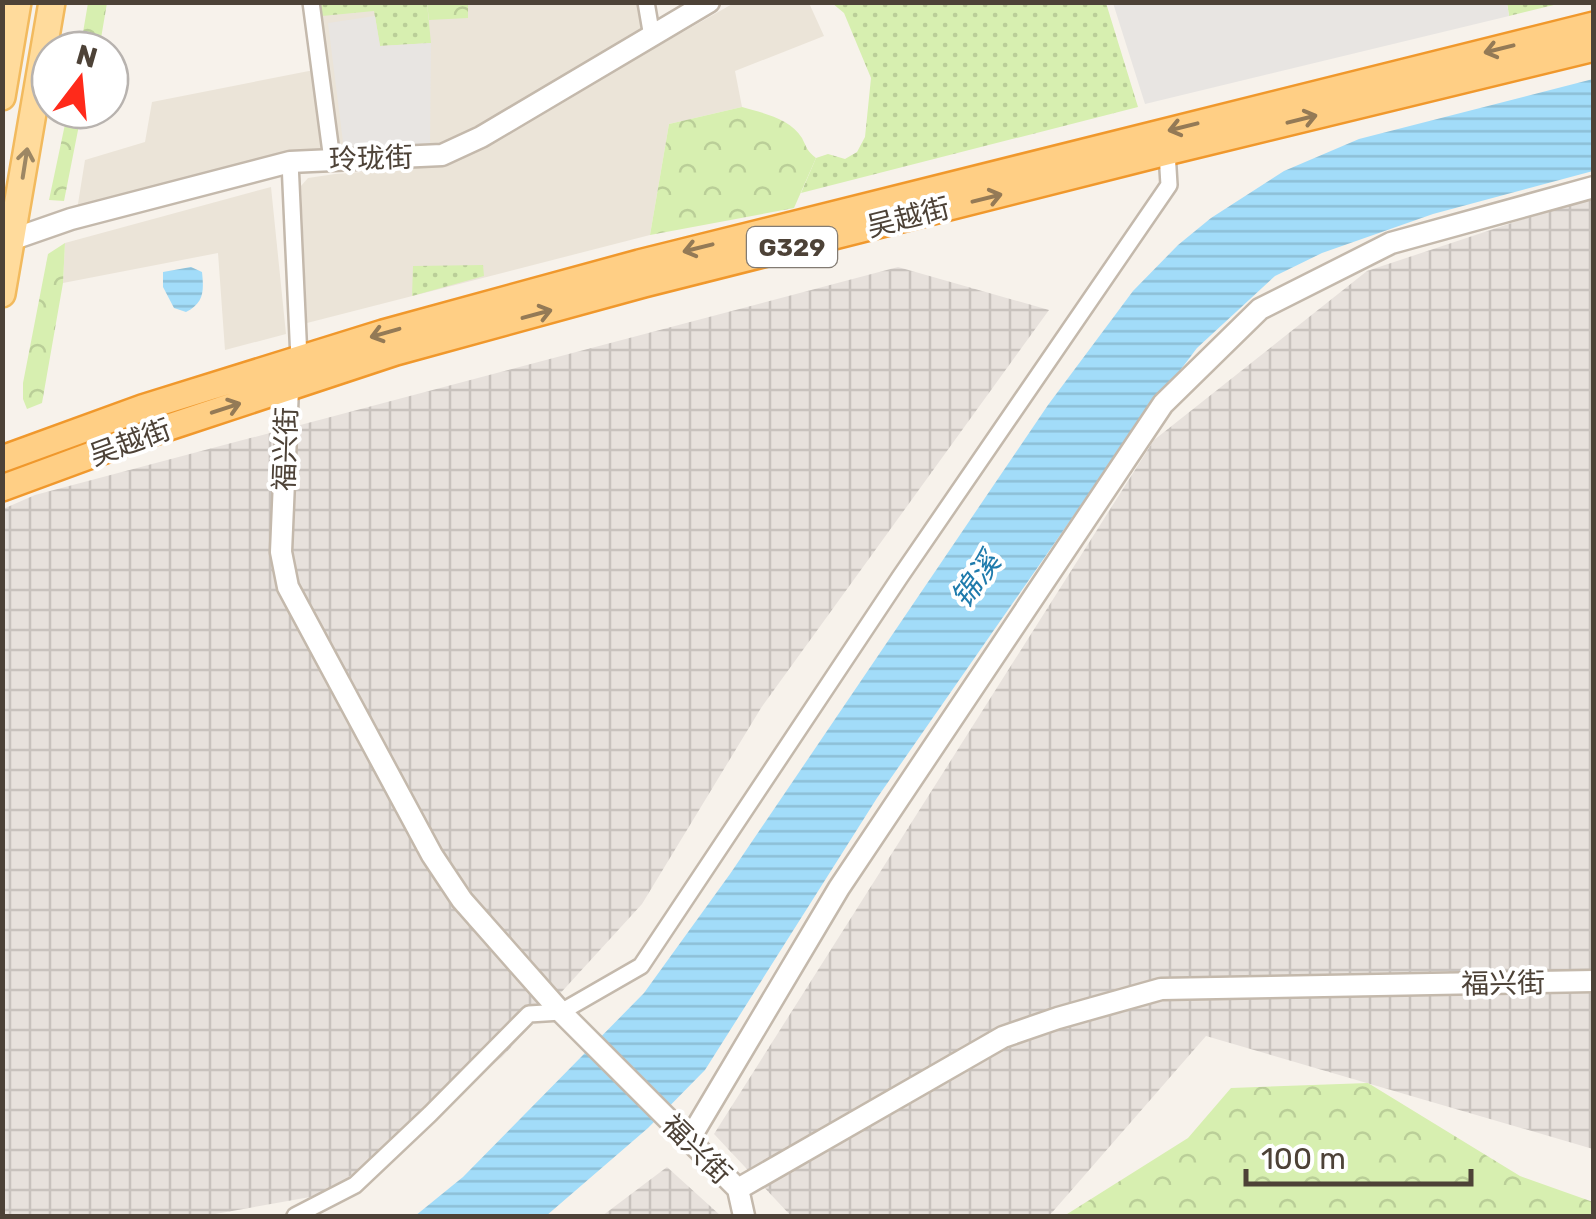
<svg xmlns="http://www.w3.org/2000/svg" width="1596" height="1219" viewBox="0 0 1596 1219" font-family="Rubik,'Noto Sans SC',sans-serif">
  <style>
    .residential { fill: #ebe4d8 }
    .industrial { fill: url(#industrial-grid) }
    .grass { fill: url(#grass-dots) }
    .forest { fill: url(#forest-crowns) }
    .parking { fill: #e8e5e2 }
    .water { fill: url(#water-rules) }
    .lines { fill: none; stroke-linecap: round; stroke-linejoin: round }
    .minor-casing { stroke: #c4b9ac; stroke-width: 20 }
    .tertiary-casing { stroke: #c4b9ac; stroke-width: 25 }
    .primary-casing { stroke: #f2ba5e; stroke-width: 30 }
    .trunk-casing { stroke: #f0982c; stroke-width: 30 }
    .minor { stroke: #fff; stroke-width: 15 }
    .tertiary { stroke: #fff; stroke-width: 20 }
    .primary { stroke: #ffdb9c; stroke-width: 25 }
    .trunk { stroke: #ffcf85; stroke-width: 25 }
    .oneway { stroke: #947a56 }
    .oneway2 { stroke: #9d8764 }
    .labels { text-anchor: middle; stroke-width: 8; stroke-linejoin: round; paint-order: stroke }
    .shield { fill: #fff; stroke: #827b73; stroke-width: 2.5 }
    .shield-label { font-size: 25px; font-weight: bold; fill: #4d4237 }
    .street-label { font-size: 28px; fill: #4d4237; stroke: #fff }
    .water-label { font-size: 30px; font-style: italic; fill: #1f7bac; stroke: #fff }
  </style>
  <defs>
    <pattern id="industrial-grid" width="8" height="8" patternUnits="userSpaceOnUse" patternTransform="scale(2.5)"><rect width="8" height="8" fill="#e7e1dc"/><path d="M0 4h8M4 0v8" fill="none" stroke="#c8c2bd"/></pattern>
    <pattern id="grass-dots" width="8" height="8" patternUnits="userSpaceOnUse" patternTransform="scale(2.5)"><rect width="8" height="8" fill="#d7efb0"/><path d="M2 2h.1M6 6h.1" fill="none" stroke="#bace98" stroke-width="1.8" stroke-linecap="round"/></pattern>
    <pattern id="forest-crowns" width="20" height="18" patternUnits="userSpaceOnUse" patternTransform="scale(2.5)"><rect width="20" height="18" fill="#d7efb0"/><path d="M2 6a3 3 0 1 1 6 0M12 15a3 3 0 1 1 6 0" fill="none" stroke="#bace98"/></pattern>
    <pattern id="water-rules" width="6" height="5" patternUnits="userSpaceOnUse" patternTransform="scale(2.5)"><rect width="6" height="5" fill="#a2dcf9"/><path d="M0 2.5h6" fill="none" stroke="#8dbed6"/></pattern>
  </defs>
  <rect width="100%" height="100%" fill="#f7f2eb"/>
  <!-- residential -->
  <path class="residential" d="M318,3h320l3,30 -200,113 -103,7z
    M734,3h75l15,33 -89,35 7,36 -73,17 -19,111 -343,88 -6,-137 7,-8 27,-4 112,-8z
    M314,70l9,82 -246,58 8,-50 60,-18 7,-40z
    M271,187l15,147 -61,16 -7,-97 -155,30 2,-40z"/>
  <!-- industrial -->
  <path class="industrial" d="M1593,196v953l-387,-113 -157,180h-258l-77,-82 440,-694 213,-169z
    M898,267l151,43 -288,398 -119,196 -140,153 -175,137 -123,22h-201v-707l32,-14z
    M667,1167l54,49h-119z"/>
  <!-- grass -->
  <path class="grass" d="M1507,2l55,1 -53,13z
    M320,3h107l4,40 -51,3 -6,-35 -52,5z
    M832,3h274l32,104 -337,86 15,-35 12,-4 17,5 12,-7 8,-15 6,-59 -27,-65z
    M483,265l1,11 -72,20 1,-30z"/>
  <!-- forest -->
  <path class="forest" d="M88,3h19l-8,47h-19z
    M427,3h41v15l-39,2z
    M742,107c20,6 48,11 60,31 5,10 5,13 14,20l-22,50 -144,27 19,-111z
    M68,110h14l-18,91 -15,-1z
    M65,243l-2,40 -21,120 -15,6 -4,-10v-16l25,-129z
    M1368,1083l152,93 73,26v14h-529l124,-78 43,-50z"/>
  <!-- parking -->
  <path class="parking" d="M1507,3l2,13 -364,88 -32,-101z
    M375,16l5,30 51,-3 -1,104 -86,3 -16,-127z"/>
  <!-- water -->
  <path class="water" d="M1593,79v92l-160,43 -111,39 -47,23 -78,72 -86,114 -234,336 -172,272 -57,58 -102,88h-131l48,-39 181,-184 86,-119 318,-469 85,-114 45,-46 33,-27 73,-47 75,-32z
    M191,267l11,5c2,19 2,31 -16,40l-12,-4 -11,-21v-15z"/>
  <g class="lines">
    <!-- minor casing -->
    <g class="minor-casing">
      <path id="minor" d="M311,2l21,158
        M646,2l6,35
        M290,162l9,197
        M295,1216l60,-31 75,-71 99,-100 32,-2 80,-46 259,-389 269,-392 -2,-33"/>
    </g>
    <!-- tertiary casing -->
    <g class="tertiary-casing">
      <path id="tertiary" d="M2,243l69,-24 219,-57 152,-7 39,-18 228,-135
        M288,388l-7,164 7,35 144,268 30,45 99,112 177,177 265,-152 55,-19 103,-29 433,-8
        M689,1140l150,-252 324,-484 97,-95 131,-66 203,-56
        M738,1189l6,27"/>
    </g>
    <!-- primary casing -->
    <g class="primary-casing">
      <path id="primary" d="M2,97l16,-95
        M2,294l50,-292"/>
    </g>
    <!-- trunk casing -->
    <g class="trunk-casing">
      <path id="trunk" d="M2,459l140,-51 241,-75 256,-70 955,-238
        M2,488l152,-56 242,-80 248,-68 523,-132 427,-104"/>
    </g>
    <!-- minor -->
    <use href="#minor" class="minor"/>
    <!-- tertiary -->
    <use href="#tertiary" class="tertiary"/>
    <!-- primary -->
    <use href="#primary" class="primary"/>
    <!-- trunk -->
    <use href="#trunk" class="trunk"/>
  </g>
  <!-- one-way arrows -->
  <defs><path id="oneway-shaft" d="M-6 0H5M1.5-3L5.5 0L1.5 3" fill="none" stroke-width="1.6" stroke-linecap="round" stroke-linejoin="round" transform="scale(2.5)"/></defs>
  <g class="oneway">
    <use href="#oneway-shaft" transform="translate(1499 49) rotate(166)"/>
    <use href="#oneway-shaft" transform="translate(1302 119) rotate(-14)"/>
    <use href="#oneway-shaft" transform="translate(1183 127) rotate(166)"/>
    <use href="#oneway-shaft" transform="translate(987 198) rotate(-14)"/>
    <use href="#oneway-shaft" transform="translate(698 248) rotate(166)"/>
    <use href="#oneway-shaft" transform="translate(537 314) rotate(-15)"/>
    <use href="#oneway-shaft" transform="translate(385 333) rotate(164)"/>
    <use href="#oneway-shaft" transform="translate(226 408) rotate(-18)"/>
  </g>
  <use class="oneway2" href="#oneway-shaft" transform="translate(25 163) rotate(-81)"/>
  <g class="labels">
    <!-- shield labels -->
    <rect class="shield" x="747" y="227" width="90" height="40" rx="8"/>
    <g class="shield-label">
      <text x="792" y="256">G329</text>
    </g>
    <!-- street labels -->
    <g class="street-label">
      <text transform="translate(371 158) rotate(-2)" y="10">玲珑街</text>
      <text transform="translate(908 217) rotate(-14)" y="10">吴越街</text>
      <text transform="translate(130 442) rotate(-20)" y="10">吴越街</text>
      <text transform="translate(285 449) rotate(-88)" y="10">福兴街</text>
      <text transform="translate(1503 983) rotate(-1)" y="10">福兴街</text>
      <text transform="translate(697 1149) rotate(45)" y="10">福兴街</text>
    </g>
    <!-- water labels -->
    <g class="water-label">
      <text transform="translate(976 580) rotate(-54)" y="10">锦溪</text>
    </g>
  </g>
  <!-- border -->
  <rect width="1596" height="1219" fill="none" stroke="#4d4237" stroke-width="10"/>
  <!-- north arrow -->
  <g transform="translate(80 80) rotate(16)"><circle r="48" fill="#ffffff" stroke="#b8b3af" stroke-width="2.5"/>
  <path d="M0-8L18 38L0 25L-18 38Z" fill="#ff2a1a"/>
  <text y="-15" font-size="28" font-weight="bold" text-anchor="middle" fill="#4d4237">N</text>
  </g>
  <!-- scale -->
  <path d="M1246 1169v15h225v-15" fill="none" stroke="#4d4237" stroke-width="5"/>
  <text x="1261" y="1169" font-size="30" fill="#4d4237" stroke="#ffffff" stroke-width="8" paint-order="stroke">100 m</text>
</svg>
